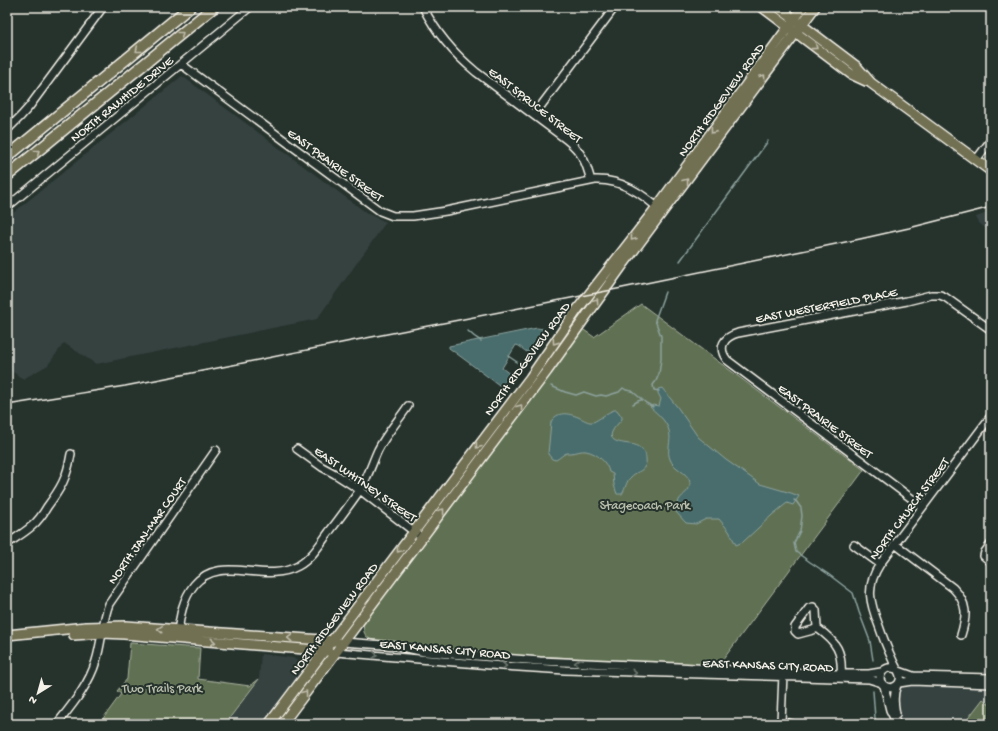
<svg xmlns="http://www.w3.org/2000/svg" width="998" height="731" viewBox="0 0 998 731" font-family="'Gochi Hand',sans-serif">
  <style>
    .built { fill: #364241 }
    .green { fill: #617153; stroke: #aab19e }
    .water { fill: #486d6c; stroke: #8da29e }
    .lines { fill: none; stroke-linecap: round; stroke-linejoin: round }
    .stream { stroke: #8da29e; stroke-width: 1.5 }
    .minor-casing { stroke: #f4f1e8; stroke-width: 10 }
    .major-casing { stroke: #f4f1e8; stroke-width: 12 }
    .highway-casing { stroke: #f4f1e8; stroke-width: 13 }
    .minor { stroke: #26332d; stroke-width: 7 }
    .major { stroke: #716f52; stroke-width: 9 }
    .highway { stroke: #716f52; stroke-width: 10 }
    .rail { stroke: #f4f1e8; stroke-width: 1.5 }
    .oneway { stroke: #c0bdac }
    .oneway2 { stroke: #6e766e }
    .labels { text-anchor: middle; stroke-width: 4; stroke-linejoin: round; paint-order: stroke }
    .street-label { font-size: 13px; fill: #f4f1e8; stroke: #26332d }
    .park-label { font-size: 13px; fill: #b9beac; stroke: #26332d }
  </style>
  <rect width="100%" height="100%" fill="#26332d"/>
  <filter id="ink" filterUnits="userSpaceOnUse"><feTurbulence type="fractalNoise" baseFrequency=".025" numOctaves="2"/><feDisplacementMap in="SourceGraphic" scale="8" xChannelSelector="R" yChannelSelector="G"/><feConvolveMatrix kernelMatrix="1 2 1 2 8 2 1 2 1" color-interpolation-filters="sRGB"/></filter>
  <g filter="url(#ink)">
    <!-- built -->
    <path class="built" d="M182,76l186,138 18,8 -69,97 -221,45 -32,-21 -16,22 -25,14 -16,-11v-150z
      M991,212v21l-13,-11 -2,-5z
      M261,654l32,4 7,5 2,2 1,5 -2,3 -8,13 -29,38h-39l34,-45z
      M911,684l80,3v37h-90l-4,-12 1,-22 3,-2 6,-3z"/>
    <!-- green -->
    <path class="green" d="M641,304l223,166 -145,195c-37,-1 -74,-1 -111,-3 -27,-2 -53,-8 -80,-4l-108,-10 -20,-5 -26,-3 -4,-1 -4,-3 -2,-4 -1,-9 218,-295 13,9z
      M130,643l70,5 -2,31 52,7 9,-7 -34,45h-126l22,-30 -4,-3 10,-12z
      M983,699l8,6v19h-21l-4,-3z"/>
    <!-- water -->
    <path class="water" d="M537,328l7,1 2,2 -16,21c-6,1 -8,-6 -14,-7l-14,23 9,7v1l-5,9 -4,1 -3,-1 -50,-37v-2z
      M662,388l16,20 20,29 28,23 34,24 31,9 8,3 -6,9 -6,-2 -15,12 -29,27 -7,3 -7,-14 -10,-12h-13l-10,5 -10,-1 -10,-11c1,-4 2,-8 3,-12 4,-6 12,-9 11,-18 -2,-10 -17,-13 -20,-23 -3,-7 0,-15 0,-22 0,-13 -11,-22 -20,-30l3,-2 6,1 2,-7 -3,-6v-4z
      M614,410h3l5,7v2c-3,4 -8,8 -10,13 -5,12 17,11 23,13 4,2 8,5 10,8 1,4 2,9 0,13 -3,6 -10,6 -14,11 -5,4 -5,11 -9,17h-5l-3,-9 -1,-11 -4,-2c-2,-10 -12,-19 -23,-21 -5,-1 -10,2 -16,2 -1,0 -2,0 -3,0 -4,1 -7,5 -11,7l-4,-1 -4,-5 3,-32c6,-11 17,-9 27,-5 5,2 10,6 15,5 6,-2 14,-10 21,-12z"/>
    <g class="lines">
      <!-- stream -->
      <path class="stream" d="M680,261l88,-120
        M468,331c4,4 8,7 13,10
        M508,356l15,10
        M551,386l14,6 11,3 8,-3 12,4 5,-1 5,1 13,-4 4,-4 3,2 6,1 14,12 7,4
        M659,391l-5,-1 -1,-5 3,-4 3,-7 2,-15v-23l-6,-16 10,-28
        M633,404l5,-3 3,-1
        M794,500l2,1 5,7 1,8 -2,15 -6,12 2,9 14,10 18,12 25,19 6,19 11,29 3,19
        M873,691l2,27 2,6"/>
      <!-- minor casing -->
      <g class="minor-casing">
        <path id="minor" d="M423,7c13,26 30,46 53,65l91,68c15,12 19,22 24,41
          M181,64l199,147 13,5h20l33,-5 149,-31c26,-1 47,13 66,31
          M534,115l81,-108
          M7,130l14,-14 8,-9 74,-100
          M976,160l15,-20
          M7,207l243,-200
          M297,449l25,18 13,7 25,16 57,44
          M923,507l-196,-147c-10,-13 -3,-23 11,-27l169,-32 24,-6h9l5,2 46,33
          M7,544c8,-6 17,-11 25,-18 6,-5 11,-12 15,-19 14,-19 20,-29 24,-53
          M895,544l58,44c15,15 14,28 8,47
          M991,544l-6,8 -1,4 7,6
          M854,545l26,19
          M817,628l-4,2 -15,4 -3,-3v-4l14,-19 4,-1 3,3 1,18c20,14 26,24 24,49
          M178,633c2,-18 5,-34 16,-48 26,-32 70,0 104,-19 14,-8 22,-22 31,-34 11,-14 21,-28 31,-42 8,-13 12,-27 18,-40 8,-16 20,-29 30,-44
          M343,642l54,4 28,6 115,9 138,6 33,2 127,5h31l12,-2
          M336,652l166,14 63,4 304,9 13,4
          M896,669c-15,-6 -22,14 -9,18 3,1 6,1 9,-1 10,-7 0,-17 -3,-25 -5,-11 -10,-23 -14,-35 -9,-23 -14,-39 1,-62l111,-148
          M899,671l14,5 78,2
          M899,683l13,-2 79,3
          M884,686l6,24 7,14
          M896,714c-2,-11 -3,-19 1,-29
          M781,722l2,-48
          M57,724c15,-19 32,-39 39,-63 6,-19 6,-39 13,-57l107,-154
          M767,724l14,-2 11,2"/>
      </g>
      <!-- major casing -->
      <g class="major-casing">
        <path id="major" d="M762,7l89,67 15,7
          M778,7l78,59 15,17 120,88
          M7,635l79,-8 40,-1 210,15
          M74,635l29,-2 21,1 204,17
          M269,724l261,-346 47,-68 80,-103 146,-200
          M282,724l265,-353 75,-105 193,-259"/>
      </g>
      <!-- highway casing -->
      <g class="highway-casing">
        <path id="highway" d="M7,157l183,-150
          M7,176l207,-169"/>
      </g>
      <!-- minor -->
      <use href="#minor" class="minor"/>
      <!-- major -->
      <use href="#major" class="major"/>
      <!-- highway -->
      <use href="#highway" class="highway"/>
      <!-- rail -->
      <path class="rail" d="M7,405l118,-19 113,-22 113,-23 271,-53 238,-49 49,-11 82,-21"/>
    </g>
    <!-- one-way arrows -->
    <defs><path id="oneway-chevron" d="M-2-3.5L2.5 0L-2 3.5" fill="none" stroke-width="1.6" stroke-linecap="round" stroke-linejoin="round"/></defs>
    <g class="oneway">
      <use href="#oneway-chevron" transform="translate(181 34) rotate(-39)"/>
      <use href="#oneway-chevron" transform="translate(815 47) rotate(37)"/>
      <use href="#oneway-chevron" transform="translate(138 50) rotate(141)"/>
      <use href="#oneway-chevron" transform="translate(763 77) rotate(-54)"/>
      <use href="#oneway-chevron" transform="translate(713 131) rotate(127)"/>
      <use href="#oneway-chevron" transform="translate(37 152) rotate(-39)"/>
      <use href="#oneway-chevron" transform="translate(686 181) rotate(-53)"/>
      <use href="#oneway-chevron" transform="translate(633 238) rotate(128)"/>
      <use href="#oneway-chevron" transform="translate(596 301) rotate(-54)"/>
      <use href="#oneway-chevron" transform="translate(555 342) rotate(125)"/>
      <use href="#oneway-chevron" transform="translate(520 407) rotate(-53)"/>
      <use href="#oneway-chevron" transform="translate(478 446) rotate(127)"/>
      <use href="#oneway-chevron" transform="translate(442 511) rotate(-53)"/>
      <use href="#oneway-chevron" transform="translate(399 550) rotate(127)"/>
      <use href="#oneway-chevron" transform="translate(160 629) rotate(-176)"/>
      <use href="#oneway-chevron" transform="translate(290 638) rotate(-176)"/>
      <use href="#oneway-chevron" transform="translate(213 642) rotate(5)"/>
      <use href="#oneway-chevron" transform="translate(305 693) rotate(-53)"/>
    </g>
    <g class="oneway2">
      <use href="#oneway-chevron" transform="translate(375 655) rotate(5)"/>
      <use href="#oneway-chevron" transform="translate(577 663) rotate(-178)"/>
      <use href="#oneway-chevron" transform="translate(504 666) rotate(3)"/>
      <use href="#oneway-chevron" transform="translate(634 673) rotate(2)"/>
    </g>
  </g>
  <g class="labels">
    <!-- street labels -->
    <g class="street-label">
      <text transform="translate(121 98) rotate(-39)" y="5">NORTH RAWHIDE DRIVE</text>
      <text transform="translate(720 99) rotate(-54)" y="5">NORTH RIDGEVIEW ROAD</text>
      <text transform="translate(536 104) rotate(38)" y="5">EAST SPRUCE STREET</text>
      <text transform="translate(336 164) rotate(36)" y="5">EAST PRAIRIE STREET</text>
      <text transform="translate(826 304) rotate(-11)" y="5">EAST WESTERFIELD PLACE</text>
      <text transform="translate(526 358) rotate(-54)" y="5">NORTH RIDGEVIEW ROAD</text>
      <text transform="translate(826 420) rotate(37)" y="5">EAST PRAIRIE STREET</text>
      <text transform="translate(366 483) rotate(35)" y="5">EAST WHITNEY STREET</text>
      <text transform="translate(908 508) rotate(-53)" y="5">NORTH CHURCH STREET</text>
      <text transform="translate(146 530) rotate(-55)" y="5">NORTH JAN-MAR COURT</text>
      <text transform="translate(333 618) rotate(-53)" y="5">NORTH RIDGEVIEW ROAD</text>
      <text transform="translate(445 648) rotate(5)" y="5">EAST KANSAS CITY ROAD</text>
      <text transform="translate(768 664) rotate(2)" y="5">EAST KANSAS CITY ROAD</text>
    </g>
    <!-- park labels -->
    <g class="park-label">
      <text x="645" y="509">Stagecoach Park</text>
      <text x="162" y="692">Two Trails Park</text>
    </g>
  </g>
  <!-- margin -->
  <rect width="998" height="731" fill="none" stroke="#26332d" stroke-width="24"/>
  <rect x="12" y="12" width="974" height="707" fill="none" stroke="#f4f1e8" stroke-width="1.5" filter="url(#ink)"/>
  <!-- north arrow -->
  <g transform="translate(38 693) rotate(217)" stroke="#26332d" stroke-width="3" paint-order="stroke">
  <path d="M0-3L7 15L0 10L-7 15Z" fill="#f4f1e8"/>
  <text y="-6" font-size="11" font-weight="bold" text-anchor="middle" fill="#f4f1e8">N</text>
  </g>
</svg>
